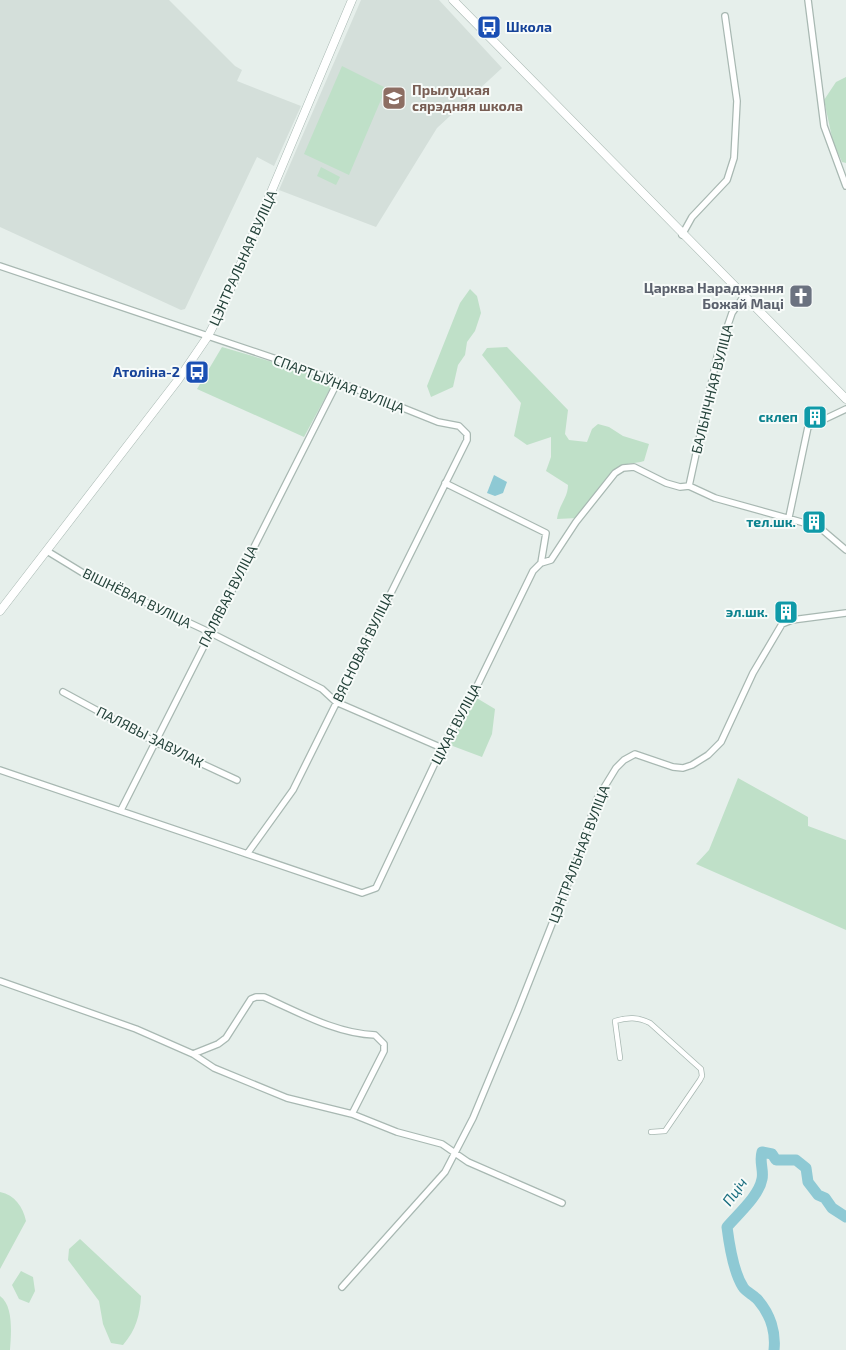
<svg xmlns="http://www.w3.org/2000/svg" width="846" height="1350" viewBox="0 0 846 1350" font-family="'Exo 2',sans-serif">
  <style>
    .built { fill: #d4dfda }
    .green { fill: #bfe0c8 }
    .water { fill: #8ec9d4 }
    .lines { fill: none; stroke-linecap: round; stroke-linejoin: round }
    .river { stroke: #8ec9d4; stroke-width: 11 }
    .pedestrian-casing { stroke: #a8b8b2; stroke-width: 6 }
    .minor-casing { stroke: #a8b8b2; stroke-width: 8 }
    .tertiary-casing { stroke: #a8b8b2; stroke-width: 9 }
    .pedestrian { stroke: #fff; stroke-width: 4.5 }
    .minor { stroke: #fff; stroke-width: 5.5 }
    .tertiary { stroke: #fff; stroke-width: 8 }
    .labels { text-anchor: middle; stroke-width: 4; stroke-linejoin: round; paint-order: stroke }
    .transit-label { font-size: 14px; font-weight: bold; fill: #164399; stroke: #f7fbf9; text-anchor: start }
    .education-label { font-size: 14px; font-weight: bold; fill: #785e54; stroke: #f7fbf9; text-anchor: start }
    .street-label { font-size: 14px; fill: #24423a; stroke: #f7fbf9 }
    .worship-label { font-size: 14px; font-weight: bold; fill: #5b616d; stroke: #f7fbf9; text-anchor: end }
    .culture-label { font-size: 14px; font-weight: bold; fill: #0d838f; stroke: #f7fbf9; text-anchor: end }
    .water-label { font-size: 15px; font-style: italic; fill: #1c6f80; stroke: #f7fbf9 }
  </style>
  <rect width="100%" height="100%" fill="#e6efeb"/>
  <!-- built -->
  <path class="built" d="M0,0h169l66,66 7,4 -5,11 64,25 -27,60 -17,-9 -72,152 -4,1 -181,-83z
    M361,0h78l63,68 -65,60 -61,99 -97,-37z"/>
  <!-- green -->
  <path class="green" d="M342,66l44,22 -37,87 -45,-21z
    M846,77v86l-4,-1 -9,-20 -9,-42 12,-18z
    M321,167l19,10 -4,8 -19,-9z
    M470,289l7,7 4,17 -6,18 -8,11 -2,13 -7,10 -5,22 -22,10 -4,-11 33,-83z
    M222,347l84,25 26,13 -28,52 -107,-48z
    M507,347l61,63 -3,24 4,6 18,2 5,-13 6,-5 11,3 14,9 26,8 -5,17c-9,3 -18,1 -26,7 -16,12 -29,34 -41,50l-20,1c2,-15 11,-21 11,-34l-22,-14 5,-14v-20l-24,8 -13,-9 7,-33 -39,-48 5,-7z
    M475,697l20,12 -3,25 -10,23 -32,-12z
    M738,778l70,39v9l38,14v90l-150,-66 13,-14z
    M0,1192c15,3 23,15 26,29l-26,48z
    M80,1239l61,57c-1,19 -5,34 -18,49l-12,-2 -8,-19 -4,-23 -31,-41 1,-11z
    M21,1271l12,6 2,14 -6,12 -10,-4 -7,-14z
    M0,1296c14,10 11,39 10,54h-10z"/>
  <!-- water -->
  <path class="water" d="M494,475l13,7 -4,11 -8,3 -8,-3z"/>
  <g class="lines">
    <!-- river -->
    <path class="river" d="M774,1350c2,-18 -4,-36 -16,-50 -4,-5 -12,-8 -15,-13 -9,-14 -14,-44 -16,-60 11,-13 32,-31 35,-48 2,-9 -3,-17 0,-27l10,2 4,6h20l10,8 2,14 10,13 7,3 7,10 14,9"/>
    <!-- pedestrian casing -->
    <g class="pedestrian-casing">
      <path id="pedestrian" d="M620,1058l-5,-37c13,-4 23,-4 35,2l51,46 1,7 -2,4 -35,51 -14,1"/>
    </g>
    <!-- minor casing -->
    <g class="minor-casing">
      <path id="minor" d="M808,0l16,126 22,60
        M682,235l10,-18 35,-37 7,-22 3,-57 -12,-85
        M0,266l306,103 132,53 21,4 8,8v6l-174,350 -46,64
        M445,483l101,50 -5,30
        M689,486l28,-129 15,-44 12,-17
        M789,517l19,-90 38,-18
        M47,551l36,22 126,59 113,57 14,13 106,46
        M541,563l10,-3 25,-38 39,-49 8,-5 11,-1 32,16 14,4 9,-1 26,12 104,29 27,23
        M63,692l92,50 82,38
        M0,770l362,123 14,-5 66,-140 35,-62 56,-115 8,-8
        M121,810l216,-427
        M0,981l136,48 57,25 21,14 73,30 65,16 45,18 45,12 26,18 94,41
        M193,1054l25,-10 8,-6 25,-39 5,-2h8c34,15 73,37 111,38l9,9v7l-32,63
        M342,1287l103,-115 28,-54 45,-108 58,-147 21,-64 19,-31 8,-8 11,-6 38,13 10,1 9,-3 16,-10 13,-13 32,-69 29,-49 10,-4 54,-7"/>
    </g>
    <!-- tertiary casing -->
    <g class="tertiary-casing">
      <path id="tertiary" d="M453,0l393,399
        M0,611l178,-231 30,-44 13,-25 131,-311"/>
    </g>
    <!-- pedestrian -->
    <use href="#pedestrian" class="pedestrian"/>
    <!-- minor -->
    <use href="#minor" class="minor"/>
    <!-- tertiary -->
    <use href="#tertiary" class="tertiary"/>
  </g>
  <!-- icons -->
  <defs>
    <g id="bus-square" transform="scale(1.25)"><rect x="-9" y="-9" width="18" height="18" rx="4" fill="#1a4fb4" stroke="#f7fbf9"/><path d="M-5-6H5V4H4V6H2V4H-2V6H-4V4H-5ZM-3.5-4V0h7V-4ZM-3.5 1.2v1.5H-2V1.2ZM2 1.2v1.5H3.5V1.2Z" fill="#fff"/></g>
    <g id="school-square" transform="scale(1.25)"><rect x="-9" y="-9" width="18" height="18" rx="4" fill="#8d6e63" stroke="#f7fbf9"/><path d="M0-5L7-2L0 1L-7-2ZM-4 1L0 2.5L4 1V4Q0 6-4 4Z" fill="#fff"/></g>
    <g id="church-square" transform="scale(1.25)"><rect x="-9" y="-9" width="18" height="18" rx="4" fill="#6b7280" stroke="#f7fbf9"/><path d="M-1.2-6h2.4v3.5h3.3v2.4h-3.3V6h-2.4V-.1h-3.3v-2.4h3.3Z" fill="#fff"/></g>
    <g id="building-square" transform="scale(1.25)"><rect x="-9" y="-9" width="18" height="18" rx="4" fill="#0f9aa8" stroke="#f7fbf9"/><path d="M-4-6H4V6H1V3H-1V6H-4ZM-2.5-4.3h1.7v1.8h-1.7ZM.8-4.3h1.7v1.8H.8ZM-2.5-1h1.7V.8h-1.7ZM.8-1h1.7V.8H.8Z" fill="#fff"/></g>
  </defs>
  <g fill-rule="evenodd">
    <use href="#bus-square" x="489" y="27"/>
    <use href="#school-square" x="394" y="98"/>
    <use href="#church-square" x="801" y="296"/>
    <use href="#bus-square" x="197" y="372"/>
    <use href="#building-square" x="815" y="417"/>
    <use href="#building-square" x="814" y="522"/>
    <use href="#building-square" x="786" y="612"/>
  </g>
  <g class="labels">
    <!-- transit labels -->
    <g class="transit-label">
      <text x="506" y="32">Школа</text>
      <text x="180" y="377" text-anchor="end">Атоліна-2</text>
    </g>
    <!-- education labels -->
    <g class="education-label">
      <text x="412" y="95">Прылуцкая<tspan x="412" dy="16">сярэдняя школа</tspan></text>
    </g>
    <!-- street labels -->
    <g class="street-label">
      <text transform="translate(243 258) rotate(-66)" y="5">ЦЭНТРАЛЬНАЯ ВУЛІЦА</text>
      <text transform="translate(339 384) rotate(21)" y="5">СПАРТЫЎНАЯ ВУЛІЦА</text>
      <text transform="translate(712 389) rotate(-76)" y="5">БАЛЬНІЧНАЯ ВУЛІЦА</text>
      <text transform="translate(228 596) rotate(-63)" y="5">ПАЛЯВАЯ ВУЛІЦА</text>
      <text transform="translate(137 598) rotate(26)" y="5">ВІШНЁВАЯ ВУЛІЦА</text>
      <text transform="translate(363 647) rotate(-64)" y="5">ВЯСНОВАЯ ВУЛІЦА</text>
      <text transform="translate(456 724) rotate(-62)" y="5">ЦІХАЯ ВУЛІЦА</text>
      <text transform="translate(150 737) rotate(27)" y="5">ПАЛЯВЫ ЗАВУЛАК</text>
      <text transform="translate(579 854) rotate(-69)" y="5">ЦЭНТРАЛЬНАЯ ВУЛІЦА</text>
    </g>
    <!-- worship labels -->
    <g class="worship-label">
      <text x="784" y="293">Царква Нараджэння<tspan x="784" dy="16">Божай Маці</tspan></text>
    </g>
    <!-- culture labels -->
    <g class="culture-label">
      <text x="798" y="422">склеп</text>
      <text x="796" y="527">тел.шк.</text>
      <text x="768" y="617">эл.шк.</text>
    </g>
    <!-- water labels -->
    <g class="water-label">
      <text transform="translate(735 1192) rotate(-54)" y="5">Пціч</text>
    </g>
  </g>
</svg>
